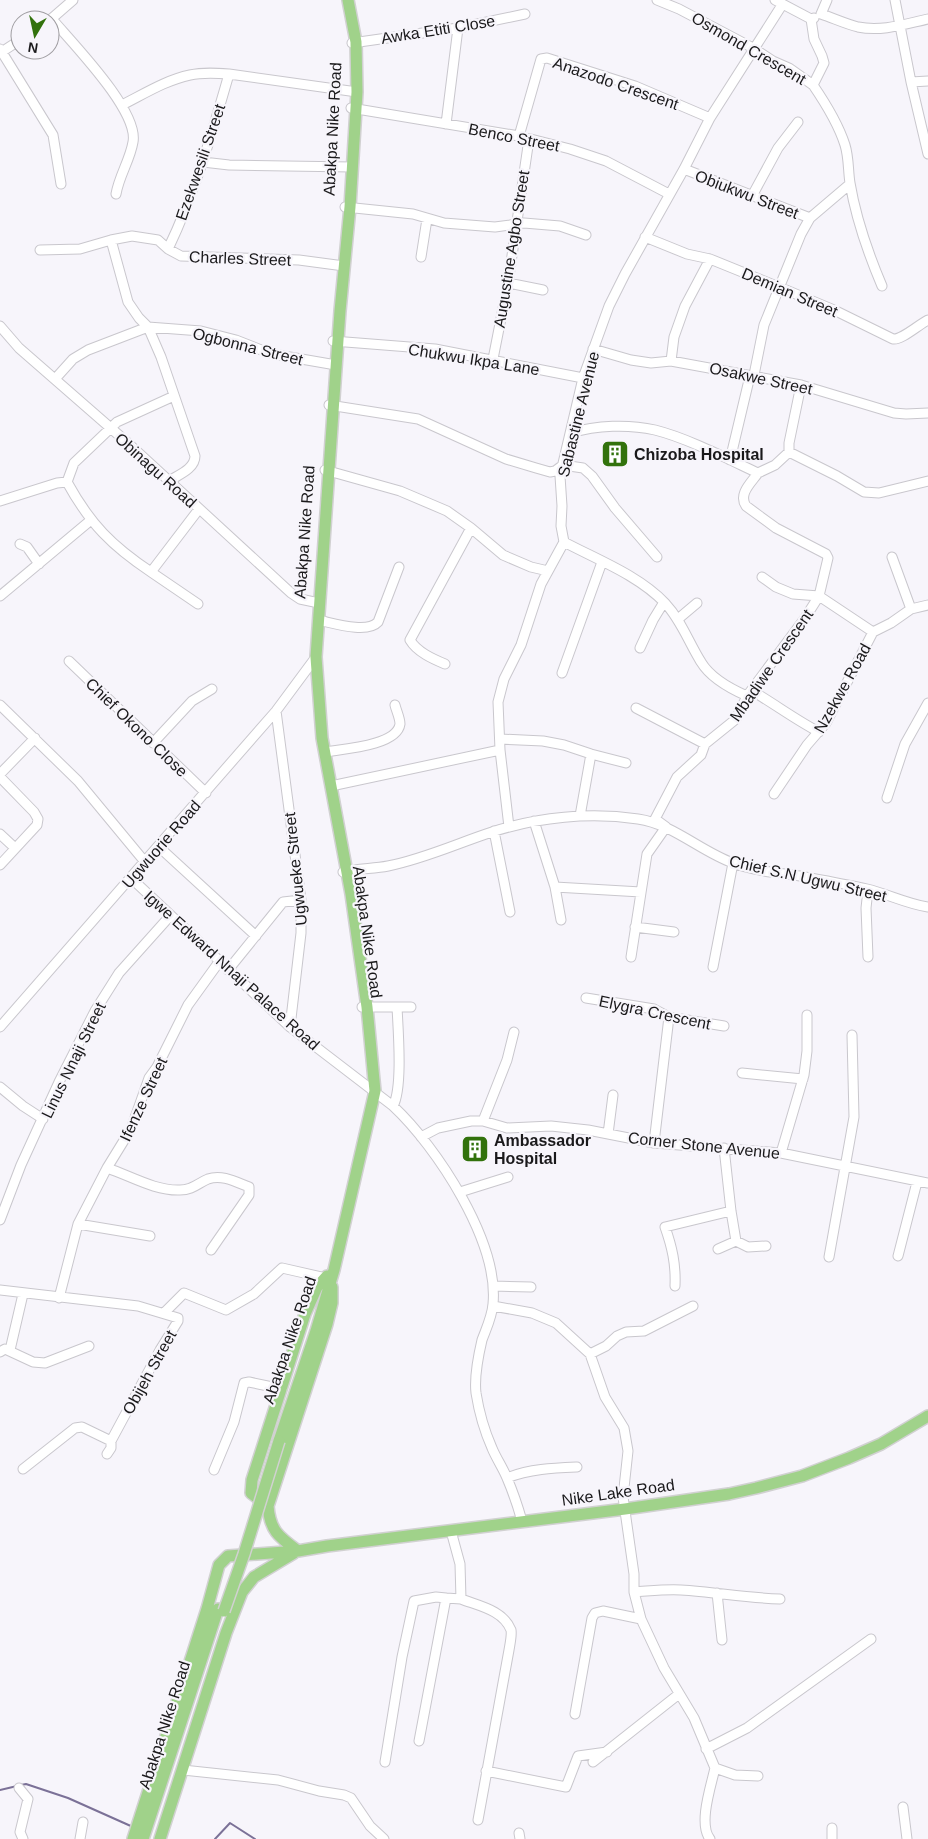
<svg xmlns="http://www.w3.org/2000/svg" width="928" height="1839" viewBox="0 0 928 1839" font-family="Helvetica,sans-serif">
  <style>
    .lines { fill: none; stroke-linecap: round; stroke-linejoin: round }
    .stream { stroke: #7b7197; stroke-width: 2 }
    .minor-casing { stroke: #c9c7cd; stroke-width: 11 }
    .major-casing { stroke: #d1d1d1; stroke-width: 14 }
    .minor { stroke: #fff; stroke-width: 9 }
    .major { stroke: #a0d28a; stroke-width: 11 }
    .major-bridge-casing { stroke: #d1d1d1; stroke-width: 14; stroke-linecap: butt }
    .major-bridge { stroke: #a0d28a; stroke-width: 11 }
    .labels { text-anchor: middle; stroke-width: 4.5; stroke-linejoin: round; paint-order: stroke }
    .street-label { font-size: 16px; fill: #1a191b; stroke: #f7f5fb }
    .poi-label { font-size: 16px; font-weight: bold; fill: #1a191b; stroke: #f7f5fb; text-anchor: start }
  </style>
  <rect width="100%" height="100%" fill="#f7f5fb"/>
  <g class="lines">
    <!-- stream -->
    <path class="stream" d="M21,1785l5,-1 42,14 65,29
      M0,1790l17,-4
      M215,1839l15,-16 25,16"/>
    <!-- minor casing -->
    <g class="minor-casing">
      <path id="minor" d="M657,0l22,9 74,39 20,13 16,7 24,17
        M775,0l36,19 3,-1
        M895,0l16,82 17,72
        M821,14c12,4 25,10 37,13 24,5 47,-3 70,-8
        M821,14l6,-14
        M52,19c21,25 87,92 81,123 -3,18 -14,34 -17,52
        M811,19l3,20 8,17 2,7 -11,22c13,19 25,38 32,60 4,13 3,26 5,38 6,36 18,70 32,103
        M50,20l23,-20
        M352,43l106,-15 67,-14
        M0,49l53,86 8,49
        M0,53l20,-13
        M911,82l17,-1
        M122,105c22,-11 44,-25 68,-30 13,-3 26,-2 39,-1l128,18
        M351,108l168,28 51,13 36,12 63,33
        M446,124l12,-96
        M519,136l22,-77 6,-1 88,28 75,32
        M203,162l26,3 123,2
        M684,169l126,49
        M752,196l26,-48 20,-26
        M345,207l68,7 31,9 51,4 29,-4 36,3 26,9
        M645,237l42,17 23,5 69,28 55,23 59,29c9,1 25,-14 35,-19
        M111,240l17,62 11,16 9,9 13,30 34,99c0,13 -17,19 -26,25
        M168,249c27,-56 44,-116 61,-175
        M40,250l40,-1 31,-9 21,-4 26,4 10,9 13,7 118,4 45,6
        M421,257l6,-38
        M508,283l35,7
        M0,326l19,22 110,96 162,149 9,6 19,4
        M333,341l102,8 148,29
        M593,349l38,11 20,3 20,-2 130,24 93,28 12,1 22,-1
        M493,359l15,-76 21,-144
        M671,361l3,-24 11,-31 25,-47
        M55,379l18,-20 15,-9 60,-23 53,4 35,9 33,13 15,3 52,9
        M174,396l-57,26 -43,41 -7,19c23,42 45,64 84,90l48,-63
        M329,405l89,14 88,40 30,9 14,4 5,-1 8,-6 20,3 9,8 23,32 42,49
        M571,433c25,-8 58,-9 84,-3 32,8 73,29 103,43 -7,10 -20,21 -12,33l30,22 50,26 2,4 -9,38 -14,22 -58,78 -11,23 -31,25 -4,11 -24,22 -22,42 11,8 -19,27 -16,103
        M789,452v-9l12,-58
        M730,460l19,-80 5,-5 10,-50 37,-91 9,-16 40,-34
        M325,470l75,21 47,20 24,17 32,27 28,12 17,4
        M758,473l17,-8 14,-13 48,24 27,16 15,1 49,-12
        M0,501l57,-18 10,-1
        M564,542c34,18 74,33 101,61 16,17 24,40 36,59 9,15 30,27 46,34l7,-4c22,13 42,28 65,40
        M20,544l7,3 12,17
        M892,557l19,52
        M151,572l47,32
        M762,577l14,10 17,7 26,2 54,36
        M0,596l91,-76
        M678,619l19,-16
        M318,620c15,3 49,14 60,2l21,-55
        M640,648l13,-28 11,-18
        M69,661l137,132
        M445,664c-12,-5 -28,-12 -35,-24l61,-112
        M562,673l40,-111
        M0,705l78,76 67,81
        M636,708l69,36
        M276,711l25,189v33l-11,94
        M500,739l43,2 21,4 27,9 35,9
        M153,743l39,-42 20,-12
        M325,752c17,-3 72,-6 75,-28 0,-6 -4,-14 -5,-19
        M0,774l35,-36
        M0,777l34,35 4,7 -1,6 -37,40
        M331,786l169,-36
        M774,794l33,-49 19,-22 47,-91 18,-9 20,-14 17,-4
        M887,798l18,-54 23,-41
        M580,816l11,-62
        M534,821l21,66
        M509,827l-9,-77 -2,-48 6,-23 17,-34 20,-61 23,-42 -3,-16 1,-20 -2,-30 23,-98 26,-72 16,-32 59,-105 26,-51 72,-113
        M494,831l16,81
        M0,834l15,14
        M159,847l97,89
        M343,872c15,-4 30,-3 45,-6 36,-7 70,-23 104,-34 46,-15 98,-20 146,-13 35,5 62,32 95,44 22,8 45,10 67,13 22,4 45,8 67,13 21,5 40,15 61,18
        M131,878l159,149 103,79c44,41 106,136 100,198 -1,13 -7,25 -11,36 -4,17 -8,36 -6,53 3,19 8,37 16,55 4,10 11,20 15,30 6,14 11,29 15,43
        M561,920l-6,-33 86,5
        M635,927l39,5
        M868,957l-2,-49 2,-18
        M713,967l20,-104
        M228,970l55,-68 18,-2
        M586,998l68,11 15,8 55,9
        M362,1007h49
        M0,1027l276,-316 40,-54
        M742,1073l61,6
        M0,1087l23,19 20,13
        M393,1106c10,-18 5,-77 4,-99
        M483,1121l24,-61 7,-28
        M608,1134l5,-39
        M421,1137l17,-9 33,-7h12l24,7 44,-2 37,4 66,13 127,10 147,30
        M654,1143l15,-126
        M724,1148l7,63 5,30 12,6 18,-1
        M781,1153l23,-78 3,-24v-36
        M107,1168c24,8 48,23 73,22 13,0 18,-7 28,-11 14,-5 28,3 41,8v8l-38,55
        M460,1192l48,-15
        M0,1220l21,-55 38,-83 36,-71 24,-38 51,-57
        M78,1224l72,12
        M718,1249l18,-8
        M898,1256l19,-74
        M829,1257l25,-140 -2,-82
        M494,1286l37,1
        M675,1286c1,-22 -3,-39 -10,-59l66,-16
        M0,1290l138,16 40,12v3l-18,29 -49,91v7l-4,6
        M59,1298l19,-74 29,-56 24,-39 18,-51 8,-11 31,-62 31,-43
        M493,1306l39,7 24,10 34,31 15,43 19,31 4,23 -5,46 11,77v18l7,27 23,49 30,50 21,50
        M164,1313l20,-20 42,17 28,-16 28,-26 44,10
        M10,1350l13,-56
        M0,1352l5,-3 28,13 12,1 44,-17
        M590,1354l16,-8 11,-10 9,-4 18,-1 49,-25
        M23,1469l52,-41 7,-1 29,14
        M214,1470l20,-48 10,-39 5,-1 33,7
        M507,1478c22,-9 47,-10 70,-11
        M451,1531l9,33 1,35c18,7 42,11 50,31 1,5 -1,14 -2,20l-31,170
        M634,1592c16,-1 32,-3 47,-2 33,2 66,8 99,9
        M717,1593l5,47
        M575,1714l17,-96 3,-5 8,-2 38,8
        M419,1741l27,-143 15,1
        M706,1749l41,-21 124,-89
        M385,1762l17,-105 12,-56 22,-4 10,1
        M593,1762l86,-68
        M715,1768l20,7 23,1
        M183,1770l95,10 41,11 25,4 7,3 19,28 14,13
        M486,1771l80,16 12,-31 29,-4
        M19,1788l9,11 -8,33 3,7
        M903,1807l4,32
        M832,1828v11
        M519,1833l1,6
        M80,1839l3,-17
        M710,1839c-12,-15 1,-53 5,-71"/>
    </g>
    <!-- major casing -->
    <g class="major-casing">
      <path id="major" d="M279,1441l37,-110 18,-61 41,-179 -8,-84 -16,-113 -29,-156 -6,-81 24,-346 10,-104 7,-115 -1,-50 -8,-42
        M267,1505l-16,-12 1,-13 53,-166 12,-27 10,-11
        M298,1551c-19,-14 -28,-20 -30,-45l59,-182 5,-21v-16
        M133,1839l74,-230 12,-44 9,-9 70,-5 29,-5 298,-37 104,-15 27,-6 46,-12 47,-18 32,-14 47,-28
        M143,1839l75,-230
        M160,1839l66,-206 16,-41 12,-15 40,-24"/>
    </g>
    <!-- minor -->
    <use href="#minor" class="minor"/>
    <!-- major -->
    <use href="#major" class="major"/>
    <!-- major-bridge casing -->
    <g class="major-bridge-casing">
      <path id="major-bridge" d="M224,1611l20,-57 35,-113"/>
    </g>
    <!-- major-bridge -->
    <use href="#major-bridge" class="major-bridge"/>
  </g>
  <!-- icons -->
  <defs>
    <g id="building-square" transform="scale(1.4375)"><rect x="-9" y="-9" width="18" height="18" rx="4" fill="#32720c" stroke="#f7f5fb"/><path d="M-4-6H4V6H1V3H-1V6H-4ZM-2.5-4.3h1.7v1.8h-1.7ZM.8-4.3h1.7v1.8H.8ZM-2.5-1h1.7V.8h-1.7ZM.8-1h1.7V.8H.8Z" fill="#fff"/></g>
  </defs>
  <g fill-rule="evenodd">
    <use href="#building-square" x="615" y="454"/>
    <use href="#building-square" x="475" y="1149"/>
  </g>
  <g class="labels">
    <!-- street labels -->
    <g class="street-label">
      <text transform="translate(438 29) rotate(-9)" y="6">Awka Etiti Close</text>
      <text transform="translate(749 48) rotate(30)" y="6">Osmond Crescent</text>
      <text transform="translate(616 83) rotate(19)" y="6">Anazodo Crescent</text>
      <text transform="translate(332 129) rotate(-87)" y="6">Abakpa Nike Road</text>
      <text transform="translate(514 137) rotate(11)" y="6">Benco Street</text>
      <text transform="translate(200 162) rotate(-71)" y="6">Ezekwesili Street</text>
      <text transform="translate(747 194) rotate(21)" y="6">Obiukwu Street</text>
      <text transform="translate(511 249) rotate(-81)" y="6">Augustine Agbo Street</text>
      <text transform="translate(240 258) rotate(2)" y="6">Charles Street</text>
      <text transform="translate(790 292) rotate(23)" y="6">Demian Street</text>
      <text transform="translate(248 346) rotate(14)" y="6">Ogbonna Street</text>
      <text transform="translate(474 359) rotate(9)" y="6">Chukwu Ikpa Lane</text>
      <text transform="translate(761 378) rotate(12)" y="6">Osakwe Street</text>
      <text transform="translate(578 414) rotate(-76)" y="6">Sabastine Avenue</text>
      <text transform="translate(156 470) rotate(42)" y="6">Obinagu Road</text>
      <text transform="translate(304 532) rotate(-86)" y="6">Abakpa Nike Road</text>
      <text transform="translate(771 665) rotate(-55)" y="6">Mbadiwe Crescent</text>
      <text transform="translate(842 688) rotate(-61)" y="6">Nzekwe Road</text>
      <text transform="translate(137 727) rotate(44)" y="6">Chief Okono Close</text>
      <text transform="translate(161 844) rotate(-49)" y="6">Ugwuorie Road</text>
      <text transform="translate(295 869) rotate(-96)" y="6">Ugwueke Street</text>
      <text transform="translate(808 878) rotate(13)" y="6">Chief S.N Ugwu Street</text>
      <text transform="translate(368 932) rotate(82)" y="6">Abakpa Nike Road</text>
      <text transform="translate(232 970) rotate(42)" y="6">Igwe Edward Nnaji Palace Road</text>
      <text transform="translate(655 1012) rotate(12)" y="6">Elygra Crescent</text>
      <text transform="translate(73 1060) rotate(-64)" y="6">Linus Nnaji Street</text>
      <text transform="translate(143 1099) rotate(-65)" y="6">Ifenze Street</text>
      <text transform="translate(704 1145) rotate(6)" y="6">Corner Stone Avenue</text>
      <text transform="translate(289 1340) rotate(-71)" y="6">Abakpa Nike Road</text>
      <text transform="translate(149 1372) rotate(-61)" y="6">Obijeh Street</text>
      <text transform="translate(618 1492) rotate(-8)" y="6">Nike Lake Road</text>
      <text transform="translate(164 1725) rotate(-72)" y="6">Abakpa Nike Road</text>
    </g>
    <!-- poi labels -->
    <g class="poi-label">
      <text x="634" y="460">Chizoba Hospital</text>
      <text x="494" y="1146">Ambassador<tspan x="494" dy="18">Hospital</tspan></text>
    </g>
  </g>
  <!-- north arrow -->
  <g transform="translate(35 35) rotate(189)"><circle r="24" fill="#f7f5fb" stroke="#9f9da1"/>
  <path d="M0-4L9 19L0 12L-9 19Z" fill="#32720c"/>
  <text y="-8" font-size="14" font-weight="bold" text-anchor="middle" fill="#1a191b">N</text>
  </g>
</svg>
